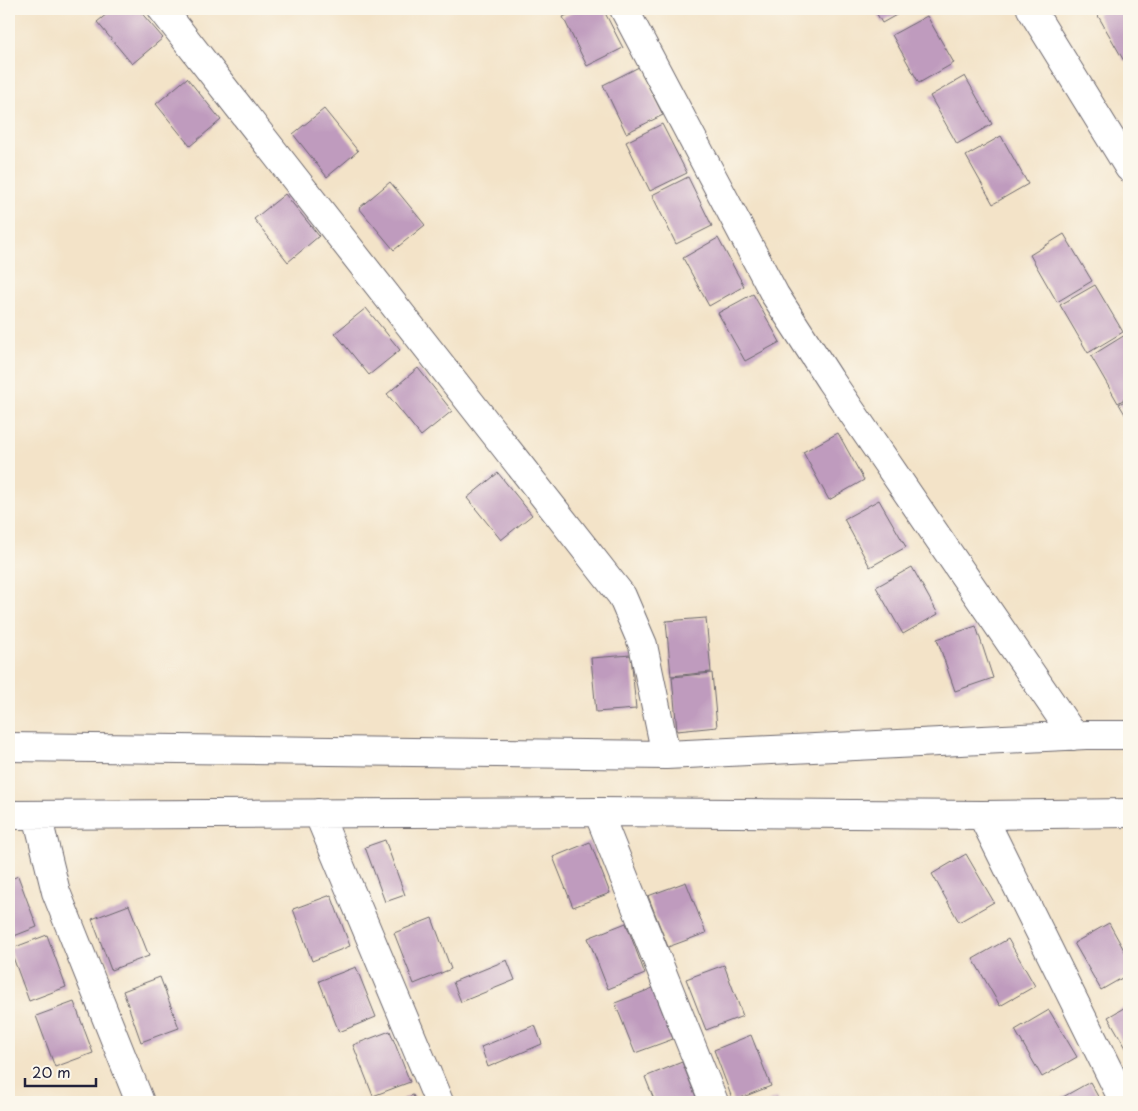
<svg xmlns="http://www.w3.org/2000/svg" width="1138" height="1111" viewBox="0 0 1138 1111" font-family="'Playpen Sans',sans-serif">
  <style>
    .building { fill: #bf9bbe }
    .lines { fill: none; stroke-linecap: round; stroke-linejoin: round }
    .minor-casing { stroke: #6b666c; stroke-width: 30 }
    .minor { stroke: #fff; stroke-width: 28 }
  </style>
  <rect width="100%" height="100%" fill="#fbf7ec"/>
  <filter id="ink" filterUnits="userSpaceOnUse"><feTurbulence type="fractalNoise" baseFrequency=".02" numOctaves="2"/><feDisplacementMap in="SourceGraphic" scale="10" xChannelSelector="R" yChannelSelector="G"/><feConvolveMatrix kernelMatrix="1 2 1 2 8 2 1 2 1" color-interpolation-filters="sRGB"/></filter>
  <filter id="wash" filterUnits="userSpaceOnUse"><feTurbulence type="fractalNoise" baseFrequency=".0096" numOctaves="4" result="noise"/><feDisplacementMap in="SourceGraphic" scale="20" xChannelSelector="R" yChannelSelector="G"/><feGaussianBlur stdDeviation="1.12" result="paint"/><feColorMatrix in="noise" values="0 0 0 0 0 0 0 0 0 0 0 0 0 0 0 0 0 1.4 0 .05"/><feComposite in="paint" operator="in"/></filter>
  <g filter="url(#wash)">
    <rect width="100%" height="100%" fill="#f3e3c8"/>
    <g id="blocks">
      <!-- building -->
      <path class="building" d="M113,9h25l25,29 -31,26 -35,-42z
        M580,9h23l20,39 -36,18 -24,-49z
        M874,9h33l-25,14z
        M1106,9h23v49l-5,3 -27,-47z
        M927,16l27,47 -35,20 -27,-48z
        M639,67l24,48 -37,18 -23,-48z
        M965,76l27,48 -35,20 -27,-48z
        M187,78l34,42 -31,26 -34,-42z
        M324,109l34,42 -31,26 -34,-43z
        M662,124l25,49 -37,18 -24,-49z
        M1001,136l27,48 -35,20 -27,-48z
        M688,177l24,49 -36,18 -24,-49z
        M390,182l35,43 -31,25 -35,-42z
        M285,194l34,42 -31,26 -34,-43z
        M1064,234l28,47 -35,21 -27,-47z
        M718,238l26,48 -35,20 -26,-48z
        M1095,285l28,47 -35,21 -28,-48z
        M753,294l27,48 -35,19 -27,-48z
        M366,308l34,42 -31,25 -34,-42z
        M1125,335l4,7v54l-11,7 -27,-47z
        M418,368l34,43 -31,25 -34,-42z
        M1129,399v22l-10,-17z
        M838,433l26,47 -35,20 -26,-48z
        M498,473l34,42 -31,25 -34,-42z
        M879,500l27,47 -36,20 -26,-48z
        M912,567l26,47 -35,20 -27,-47z
        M706,618l5,54 -40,4 -5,-55z
        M976,626l17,52 -38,13 -18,-52z
        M631,655l5,54 -40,3 -5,-54z
        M712,673l5,54 -40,4 -5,-54z
        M385,840l20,55 -20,7 -20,-55z
        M590,842l20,51 -37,14 -20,-50z
        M966,854l28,48 -35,20 -27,-48z
        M18,876l19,51 -28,11v-58z
        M686,882l20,51 -38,14 -20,-51z
        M331,895l19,51 -38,15 -19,-52z
        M129,905l20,51 -38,14 -19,-51z
        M432,918l19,51 -37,15 -20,-51z
        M626,923l19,51 -37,15 -20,-51z
        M1109,923l20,36v15l-28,16 -27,-47z
        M47,935l19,52 -37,14 -19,-52z
        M1008,939l27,47 -35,20 -27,-47z
        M507,960l8,20 -54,22 -8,-20z
        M724,965l19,51 -37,14 -20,-51z
        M356,967l20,50 -37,15 -20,-51z
        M160,977l19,51 -38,14 -18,-51z
        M653,988l20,51 -38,14 -20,-50z
        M74,1002l19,51 -38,14 -19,-51z
        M1129,1005v48l-21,-36z
        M1049,1010l28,47 -35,20 -27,-47z
        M535,1025l7,19 -54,23 -7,-20z
        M390,1031l20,51 -37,14 -20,-51z
        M751,1035l20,51 -38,15 -19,-51z
        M682,1062l16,40h-43l-10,-25z
        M1090,1082l11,20h-47z
        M413,1095l3,7h-21z
        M777,1098l2,4h-12z"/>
    </g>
  </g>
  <g filter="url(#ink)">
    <use href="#blocks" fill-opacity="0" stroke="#6b666c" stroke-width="1"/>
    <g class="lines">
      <!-- minor casing -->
      <g class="minor-casing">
        <path id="minor" d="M162,9l460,587 21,49 23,110
          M624,9l151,286 55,85 244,356
          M1031,9l98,159
          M9,747l657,8 420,-20h43
          M598,812l116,290
          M318,813l121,289
          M9,815l589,-3 384,3 147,-2
          M37,815l19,77 84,210
          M982,815l142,287"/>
      </g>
      <!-- minor -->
      <use href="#minor" class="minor"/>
    </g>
  </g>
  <!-- margin -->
  <rect width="1138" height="1111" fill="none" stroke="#fbf7ec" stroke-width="30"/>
  <!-- scale -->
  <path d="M25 1078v8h71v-8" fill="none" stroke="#22223b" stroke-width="2.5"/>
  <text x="32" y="1078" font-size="15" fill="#22223b" stroke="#fbf7ec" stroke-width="4" paint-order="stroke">20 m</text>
</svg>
